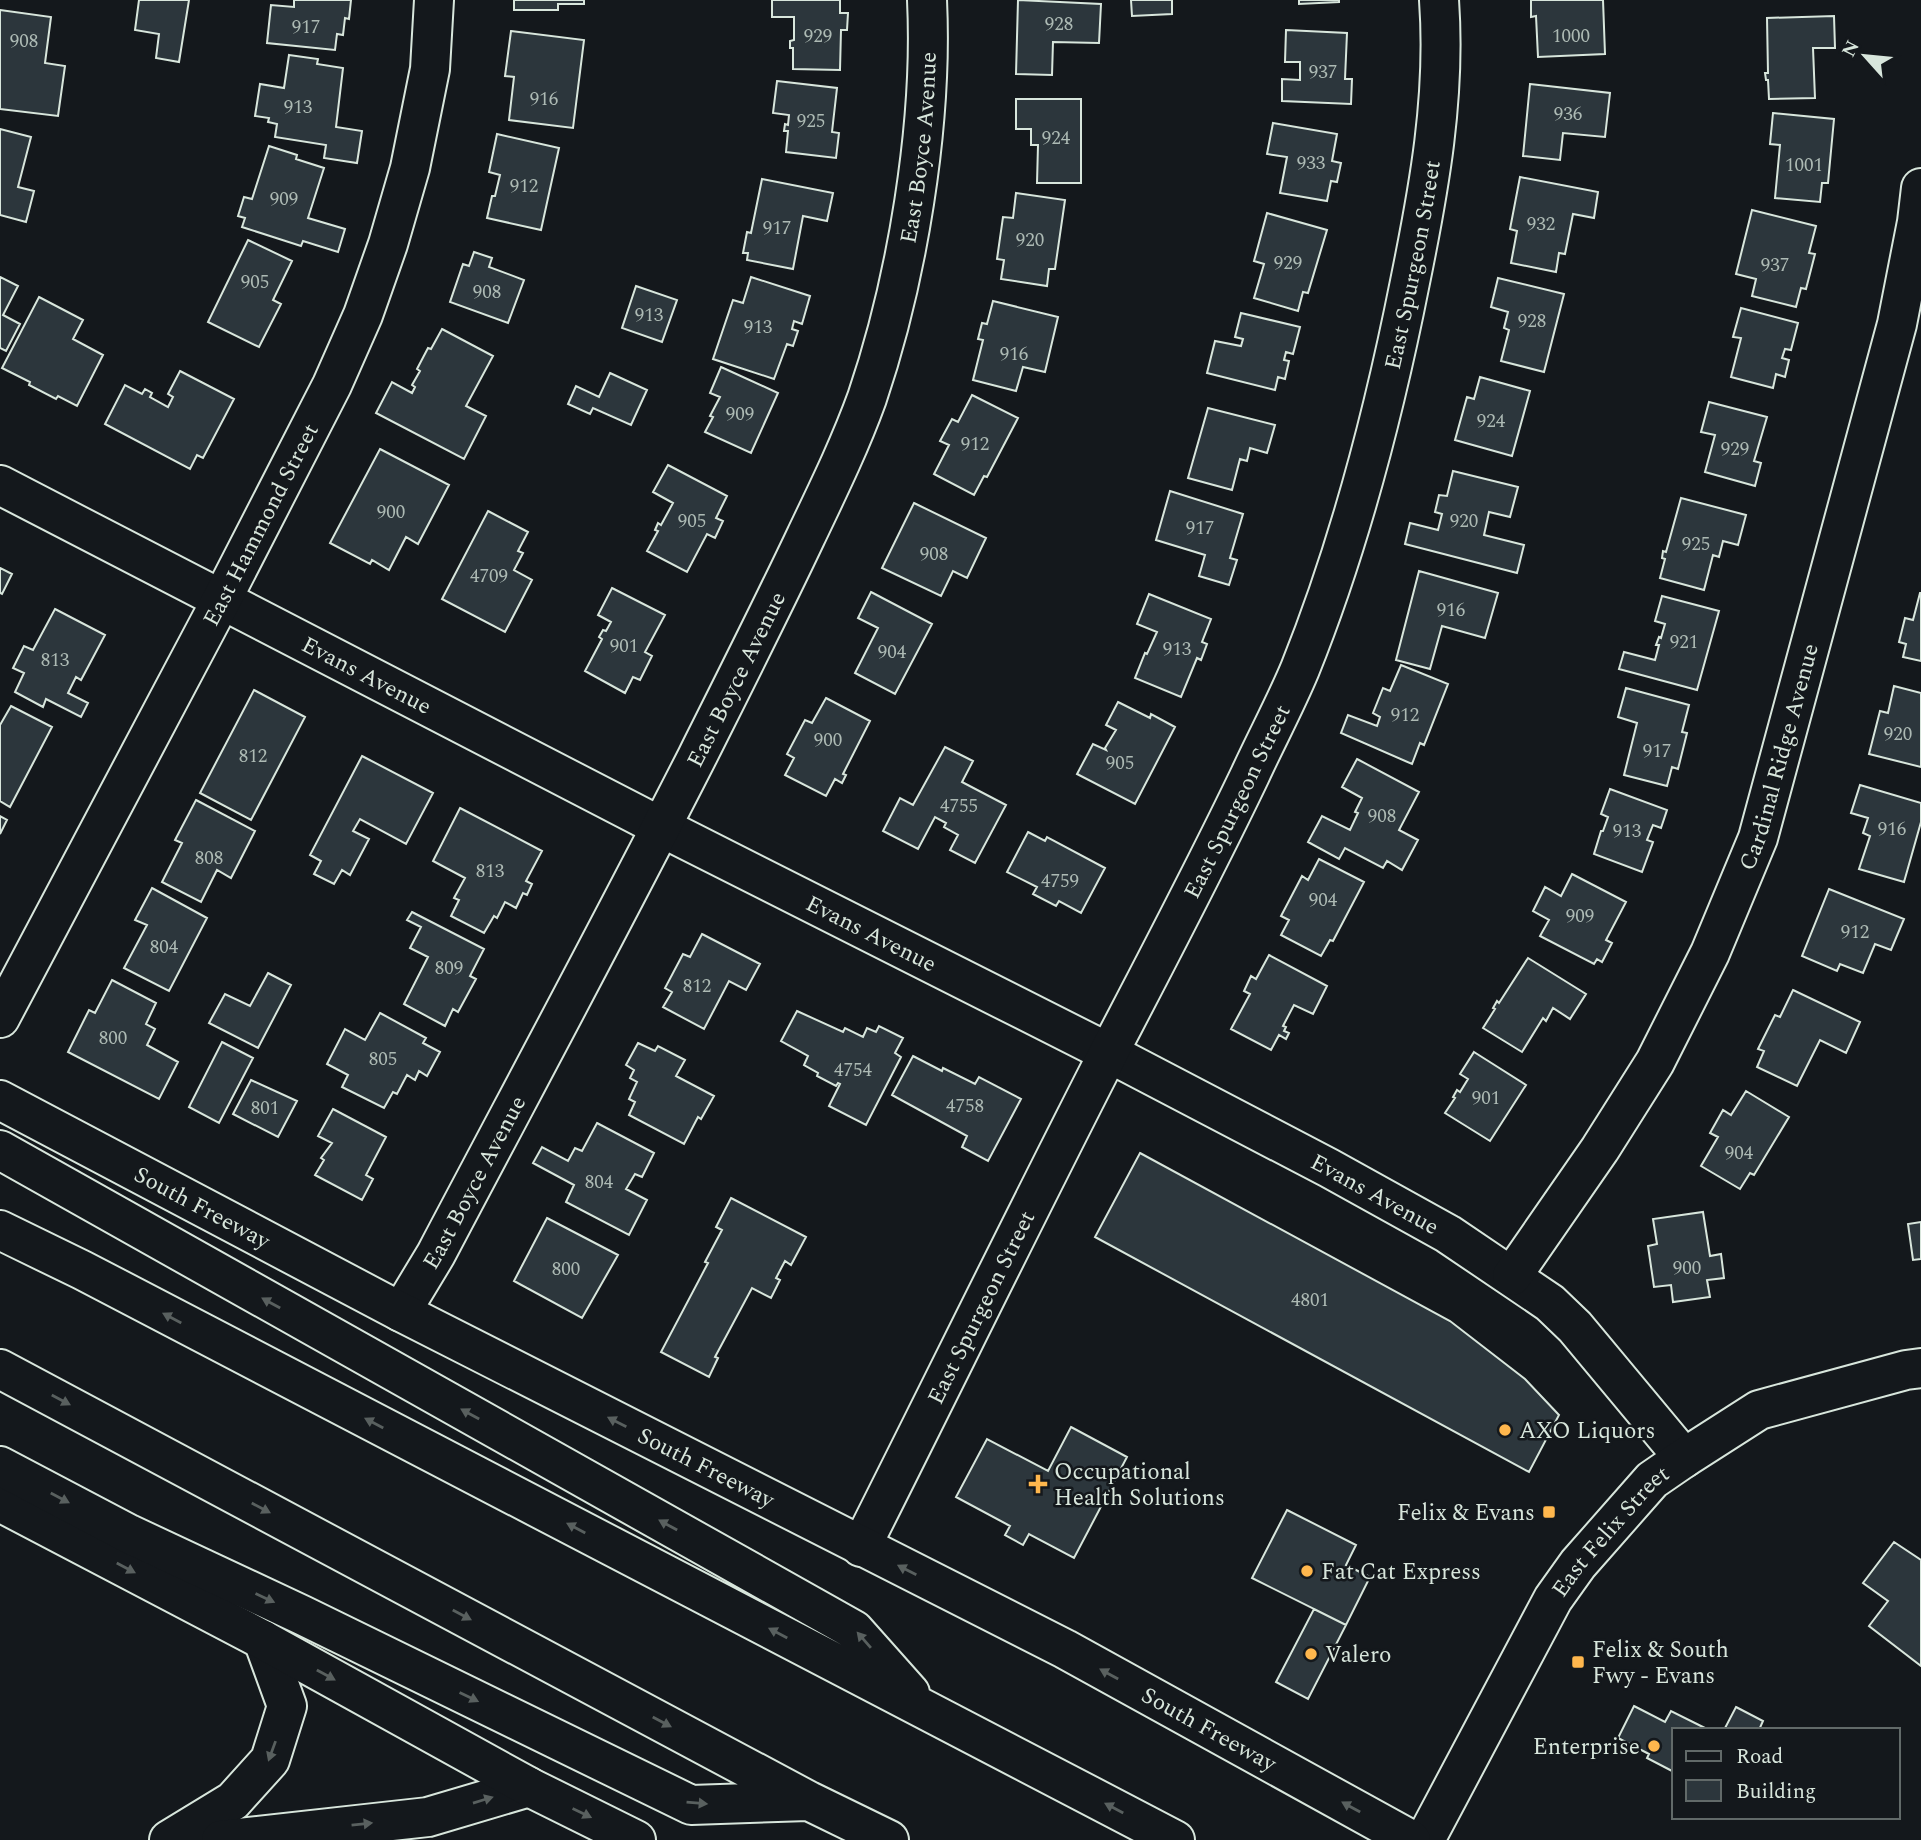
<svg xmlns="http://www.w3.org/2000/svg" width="1921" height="1840" viewBox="0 0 1921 1840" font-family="Spectral,serif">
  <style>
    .building { fill: #2c363c; stroke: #d8e6dc; stroke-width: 2 }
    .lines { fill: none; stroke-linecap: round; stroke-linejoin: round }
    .minor-casing { stroke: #d8e6dc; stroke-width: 42 }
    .major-casing { stroke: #d8e6dc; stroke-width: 42 }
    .highway-casing { stroke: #d8e6dc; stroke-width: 42 }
    .minor { stroke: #14181c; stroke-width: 38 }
    .major { stroke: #14181c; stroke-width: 38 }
    .highway { stroke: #14181c; stroke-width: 38 }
    .oneway { fill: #59605f }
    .poi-dot { fill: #ffb74d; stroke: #14181c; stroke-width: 2.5 }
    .labels { text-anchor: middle; stroke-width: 5; stroke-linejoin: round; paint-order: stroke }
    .number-label { font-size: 19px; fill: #adbab4 }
    .street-label { font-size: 23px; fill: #d8e6dc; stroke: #14181c }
    .poi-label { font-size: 23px; fill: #d8e6dc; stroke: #14181c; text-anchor: start }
  </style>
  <rect width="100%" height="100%" fill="#14181c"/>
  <!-- building -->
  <path class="building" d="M139,0h50l-10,62 -23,-4 3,-24 -24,-4z
    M294,0h57l-2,19 -4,-1 -2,17 -6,-1 -2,16 -68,-7 4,-38 23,2z
    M514,0h70v4h-26v6h-44z
    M772,0h68v13h8l-1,17h-6l-1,40 -47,-1v-21h-3v-7l4,-1v-23h-22z
    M1018,0l83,4 -2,39 -46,-1 -1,33 -36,-1z
    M1131,0h41v14l-40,2z
    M1299,0h40v2l-40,2z
    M1531,0h72l2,54 -67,3 -2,-41 -5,1z
    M0,10l51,7 -6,46 20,3 -7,50 -58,-7z
    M1834,16l1,32h-22l2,50 -46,1 -1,-19h-2l-1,-7h3l-1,-55z
    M1286,30l61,3 -2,46h7l-1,25 -69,-3v-22l18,1v-18h-15z
    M511,31l73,9 -11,88 -64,-8 5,-43 -9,-1z
    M289,55l29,4 -1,5 26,4 -7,59 26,4 -5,32 -33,-5 2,-13 -51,-8 2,-13 -9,-2 1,-4 -14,-2 5,-32 24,4z
    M777,81l60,7 -5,44 7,1 -3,25 -50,-6 2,-21h-4l1,-7 3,1 1,-10 -16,-2z
    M1530,84l80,9 -5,44 -42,-4 -3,27 -37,-4z
    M1016,99h65v84h-44l1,-38h-7v-16h-15z
    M1773,113l61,6 -6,64h-6l-2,19 -45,-4 5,-53 -10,-1z
    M1273,123l64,11 -5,27 9,2 -4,19 -6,-1 -4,20 -47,-8 7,-36 -20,-3z
    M0,129l31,8 -13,50 16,4 -8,31 -26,-7z
    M497,134l62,14 -18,82 -54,-12 5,-22h3l5,-21 -11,-3z
    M269,146l28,9 -1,4 28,9 -16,50 37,11 -7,23 -35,-11 -2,5 -59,-19 3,-9 -7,-2 6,-19 8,2z
    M1520,177l78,15 -4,26 -21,-4 -8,40 -6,-1 -3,19 -45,-9 6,-32 -7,-2z
    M762,179l71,14 -6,28 -24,-5 -10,53 -46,-9 1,-7h-5l4,-21 4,1z
    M1016,193l49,7 -10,69h-6l-2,17 -46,-7 3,-19 -7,-1 6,-42 10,1z
    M1752,210l64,16 -7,27 6,1 -9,35 -5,-1 -5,19 -44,-11 4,-17 -20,-5z
    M1267,213l60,17 -19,63 -5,-1 -5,19 -44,-13 10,-34 -10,-3z
    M248,240l44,21 -19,39 8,4 -22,43 -51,-25z
    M474,252l18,6 -3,9 35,13 -16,43 -58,-21 13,-38 6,2z
    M0,277l18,9 -15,29 17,9 -14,27 -6,-3z
    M751,277l59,19 -8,28 -8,-3 -2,8 6,2 -5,15 -6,-2 -13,35 -61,-20 20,-59 10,3z
    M1498,278l66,16 -20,78 -43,-11 8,-31 -5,-2 4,-16 -17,-5z
    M636,286l41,14 -15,42 -40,-14z
    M39,297l44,23 -10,19 30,16 -26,51 -19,-10 -2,3 -27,-14 1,-3 -28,-14z
    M993,301l65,16 -13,55 -22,-5 -7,24 -43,-11 10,-40 -5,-1 4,-16 5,1z
    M1741,308l57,15 -7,27 -6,-1 -3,9 7,2 -4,17 -9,-3 -3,14 -42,-11 10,-39 -8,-1z
    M1241,313l59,14 -7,27 -7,-2 -2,8 5,1 -4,18 -7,-2 -3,13 -68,-17 8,-32 26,5 2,-7 -8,-2z
    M442,329l51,27 -27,50 20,10 -22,43 -88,-46 16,-31 20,11 3,-6 -3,-2 8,-14 -3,-2 11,-21 3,1z
    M721,367l57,26 -27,60 -46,-21 8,-15 -3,-1 10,-19 -10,-4z
    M180,371l54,28 -31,59 -6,-3 -7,14 -85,-45 20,-39 17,9 3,-5 7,4 -2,4 18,10 5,-10 -5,-3z
    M610,373l37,17 -16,35 -38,-17 -3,6 -22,-10 8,-18 23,11z
    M1480,377l50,14 -18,65 -57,-16 12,-43 7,2z
    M972,395l46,23 -31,59 -3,-1 -10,19 -40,-21 15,-29 -9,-4 12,-22 6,3z
    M1709,402l58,15 -13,44 7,2 -6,23 -50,-14 10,-37 -14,-3z
    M1208,408l67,17 -8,28 -17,-5 -3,13 -7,-2 -8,31 -44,-12z
    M380,449l69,36 -31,59 -12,-7 -17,33 -17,-10 -2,4 -40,-21z
    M668,465l59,31 -11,22 7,3 -8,17 -8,-4 -20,38 -40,-21 11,-20 -3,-1 3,-7 3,2 12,-22 -20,-11z
    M1453,471l65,16 -8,30 -21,-5 -5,23 40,10 -7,28 -112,-29 5,-21 28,7 4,-16 -7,-2 4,-17 8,1z
    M1170,491l73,23 -13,44 7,2 -8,25 -30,-9 6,-21 -49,-15z
    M1681,498l65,17 -8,30 -15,-4 -4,16 -6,-2 -9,35 -44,-12 5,-19 -3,-1 1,-7 3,1z
    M914,503l72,35 -19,40 -14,-7 -12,25 -59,-28z
    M488,511l40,21 -10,19 5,2 -9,17 18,10 -27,52 -63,-33z
    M0,568l12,6 -10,20 -2,-1z
    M1419,571l79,22 -13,45 -43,-12 -12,43 -34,-9z
    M612,588l53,27 -20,37 7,4 -12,24 -7,-3 -8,16 -40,-22 17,-32 -3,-2 4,-7 3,1 5,-9 -13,-7z
    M871,592l61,32 -37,70 -40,-21 23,-45 -20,-10z
    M1920,593h1v68l-18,-4 3,-13 -7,-2 6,-24 8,2z
    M1149,594l62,25 -9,23 5,2 -6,16 -4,-2 -16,39 -46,-19 10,-25 2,1 10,-22 -20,-8z
    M1662,596l57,15 -22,79 -78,-21 5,-17 31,8 4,-15h-3l3,-8 2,1 4,-14 -10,-3z
    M55,609l50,26 -24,45 -5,-3 -8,16 20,10 -7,14 -35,-18 -3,8 -28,-15 9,-19 -11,-5 11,-22 9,4z
    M1401,665l47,19 -24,61 -4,-2 -8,21 -71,-31 7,-18 29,11 3,-9 -7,-4 10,-25 7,3z
    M1894,686l27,7v74l-52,-13 11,-43 8,2z
    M1626,688l63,17 -7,27 5,1 -9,36 -6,-2 -5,19 -43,-11 13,-52 -19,-6z
    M254,690l51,27 -54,103 -51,-27z
    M826,698l44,23 -27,53 3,1 -4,8 -7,-4 -9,17 -41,-21 9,-17 -7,-4 18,-34 7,3z
    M1118,702l32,16 1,-4 24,13 -40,77 -58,-30 16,-30 13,6 -1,-2 11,-18 -10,-5z
    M11,706l41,21 -42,80 -10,-6v-76z
    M945,747l28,14 -11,21 44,23 -31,58 -25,-13 8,-15 -14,-8 2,-4 -11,-6 -17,32 -35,-18 17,-33 13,7z
    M362,756l71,37 -27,51 -46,-25 -7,12 16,8 -19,36 -8,-5 -8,14 -20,-10 7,-13 -11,-6z
    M1357,759l62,33 -20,38 19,10 -16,30 -15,-9 -4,7 -38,-20 -6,11 -31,-17 14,-26 28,14 8,-17 -3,-1 7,-14 -20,-11z
    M1860,785l61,18v19l-17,60 -45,-13 11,-33 -7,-3 5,-15 -17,-5z
    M1610,789l57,21 -6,18 -8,-3 -6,15 6,2 -11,30 -48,-18 7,-23h2l5,-14 -7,-3z
    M196,800l59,31 -24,47 -14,-8 -16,32 -39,-20 20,-39 -7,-3z
    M460,808l82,43 -16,30 6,3 -5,11 -4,-2 -7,15 -11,-6 -8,16 -3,-2 -10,17 -33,-17 8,-16 -5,-2 11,-20 -32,-17z
    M0,816l7,4 -7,14z
    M1028,832l17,9 2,-4 58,31 -24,45 -22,-12 -3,5 -23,-12 4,-7 -30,-15z
    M1319,859l45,23 -31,59 -3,-1 -9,16 -40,-21 8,-15 -8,-4 21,-40 6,4z
    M1572,874l54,28 -20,38 6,3 -10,19 -5,-3 -3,5 -54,-28 9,-16 -16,-9 12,-24 16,9z
    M152,888l55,30 -38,73 -45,-23 23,-43 -12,-5z
    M1829,889l75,30 -13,31 -16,-6 -12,29 -23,-9 -3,7 -35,-15z
    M412,912l72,37 -14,27 6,3 -18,33 -5,-3 -8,17 -41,-22 24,-47 -18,-9 11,-21 -14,-7z
    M702,934l58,30 -14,26 -17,-9 -25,48 -41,-22 9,-15 -7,-4 18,-34 7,3z
    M1269,955l58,31 -14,28 -19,-9 -11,21 3,1 -2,4 5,2 -3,6 -7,-4 -8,15 -40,-21 19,-35 -6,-3 7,-15 5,3z
    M1528,958l58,36 -16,25 -17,-11 -7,13 -3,-3 -21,34 -39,-24 12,-19 -2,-1 4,-7 2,2z
    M268,973l23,12 -33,63 -49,-25 16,-29 25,12z
    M112,980l44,23 -10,21 9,5 -8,16 31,17 -19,37 -91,-47 21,-42 6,3z
    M1793,990l67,32 -14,31 -26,-13 -23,46 -40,-19 7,-16 -6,-2 17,-34 5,2z
    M797,1011l46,21 2,-4 18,9 4,-9 9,4 3,-6 24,12 -8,15 6,4 -35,68 -37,-19 11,-22 -2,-1 -2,3 -19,-10 1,-3 -14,-8 4,-9 -27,-15z
    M380,1013l46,25 -3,5 17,9 -13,24 -8,-5 -4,9 -8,-5 -10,19 -4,-2 -9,16 -42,-21 6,-12 -21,-11 18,-35 20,11z
    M222,1042l31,16 -34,65 -30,-16z
    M638,1043l17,8 3,-5 27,14 -9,16 38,20 -13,23 -3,-2 -14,27 -55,-29 6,-13 -6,-3 8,-17 -7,-4 4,-8 -8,-5z
    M1474,1052l52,33 -36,56 -45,-28 10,-15 -2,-1 4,-7 3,2 8,-13 -8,-5z
    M913,1056l29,15 1,-3 32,16 4,-7 42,22 -33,62 -26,-14 5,-11 -75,-41z
    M251,1080l46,21 -19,36 -45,-23z
    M1746,1091l43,26 -35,58 -4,-2 -10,16 -39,-23 17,-29 -8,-4 13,-23 8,5z
    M333,1109l53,28 -20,38 7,4 -11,21 -47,-25 9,-15 -3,-2 11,-15 -14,-7z
    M597,1123l57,30 -12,24 -7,-3 -9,15 21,11 -18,35 -63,-33 8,-17 -41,-22 9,-16 26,14 7,-13 7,3z
    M1140,1153l310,168 75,58 34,36 -30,57 -434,-235z
    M731,1198l75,39 -15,28 -6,-4 -9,17 4,2 -9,18 -19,-10 -37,69 3,1 -9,19 -48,-25 47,-89 -3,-1 17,-32 -6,-3z
    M1703,1212l7,44 11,-2 3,24 -17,2 3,17 -37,5 -2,-17 -17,2 -6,-41 9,-2 -4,-25z
    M547,1218l71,37 -36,63 -68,-37z
    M1921,1222v37l-8,1 -5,-36z
    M1071,1427l56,30 -53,101 -45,-24 -6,11 -18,-10 5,-9 -54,-29 31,-58 61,32z
    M1287,1510l69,35 -10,20 24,12 -24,48 -94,-47z
    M1894,1542l27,18v106l-52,-40 19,-25 -25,-18z
    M1314,1609l32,16 -38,74 -32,-17z
    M1634,1706l31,16 6,-11 38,19h-35v42l-27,-14 2,-4 -31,-16z
    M1736,1707l27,14 -4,9h-35z"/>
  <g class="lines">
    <!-- minor casing -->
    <g class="minor-casing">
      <g id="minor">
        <path id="s1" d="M0,485l661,342 448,226 220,115 119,66 102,69 25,24 109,131"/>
        <path id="s2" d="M0,1018l222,-419 110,-214 31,-70 25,-71 22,-76 20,-99 4,-69"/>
        <path id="s3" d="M1512,1276l88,-127 55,-87 55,-109 48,-115 139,-514 20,-102 4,-34"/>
        <path id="s4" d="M401,1312l35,-58c87,-165 176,-330 261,-497 37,-74 74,-147 109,-221 22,-46 44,-91 61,-138 40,-118 66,-273 60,-398"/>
        <path id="s5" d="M861,1547c83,-165 164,-331 248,-495 48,-92 96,-183 141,-277 16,-35 35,-70 50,-106 50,-124 84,-256 110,-387 19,-93 36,-186 29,-282"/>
        <path d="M169,1840l64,-39 37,-41 17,-54 -24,-66"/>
        <path d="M221,1840l207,-23 101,-30"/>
        <path id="s6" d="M1425,1840l128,-241 25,-35 74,-84 32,-22 75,-48 147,-40 15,-2"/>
      </g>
    </g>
    <!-- major casing -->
    <g class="major-casing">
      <g id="major">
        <path id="s7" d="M0,1100l401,212 664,337 346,191"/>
        <path d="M0,1502l263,138 266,147 107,53"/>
      </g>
    </g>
    <!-- highway casing -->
    <g class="highway-casing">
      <path id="highway" d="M0,1150l854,480 56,63
        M0,1230l82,40 1093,570
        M0,1369l809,432 80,39
        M0,1466l129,68 173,81 389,190 117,-4"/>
    </g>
    <!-- minor -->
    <use href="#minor" class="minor"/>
    <!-- major -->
    <use href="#major" class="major"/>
    <!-- highway -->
    <use href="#highway" class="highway"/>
  </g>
  <!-- one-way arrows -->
  <defs><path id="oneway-solid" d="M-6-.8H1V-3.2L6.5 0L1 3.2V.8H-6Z" transform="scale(1.75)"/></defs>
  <g class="oneway">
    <use href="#oneway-solid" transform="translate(271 1303) rotate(-151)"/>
    <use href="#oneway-solid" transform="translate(172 1318) rotate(-152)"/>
    <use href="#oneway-solid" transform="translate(61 1400) rotate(28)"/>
    <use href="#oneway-solid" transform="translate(470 1414) rotate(-151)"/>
    <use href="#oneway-solid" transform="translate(617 1422) rotate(-153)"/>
    <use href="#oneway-solid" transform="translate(374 1423) rotate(-152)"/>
    <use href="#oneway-solid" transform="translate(60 1498) rotate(28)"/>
    <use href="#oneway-solid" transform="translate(261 1508) rotate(28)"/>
    <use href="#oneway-solid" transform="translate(668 1525) rotate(-151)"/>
    <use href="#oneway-solid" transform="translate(576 1528) rotate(-152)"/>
    <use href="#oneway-solid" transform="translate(126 1568) rotate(28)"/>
    <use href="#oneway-solid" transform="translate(907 1570) rotate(-153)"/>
    <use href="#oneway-solid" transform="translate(265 1598) rotate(25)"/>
    <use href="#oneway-solid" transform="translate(462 1615) rotate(28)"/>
    <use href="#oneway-solid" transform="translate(778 1633) rotate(-152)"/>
    <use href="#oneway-solid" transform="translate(864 1640) rotate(-131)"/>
    <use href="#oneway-solid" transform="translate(1109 1674) rotate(-151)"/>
    <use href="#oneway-solid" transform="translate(326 1675) rotate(29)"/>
    <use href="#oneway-solid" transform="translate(469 1697) rotate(26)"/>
    <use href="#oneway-solid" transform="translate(662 1722) rotate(28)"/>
    <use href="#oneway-solid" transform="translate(272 1751) rotate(110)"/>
    <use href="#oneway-solid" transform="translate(483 1800) rotate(-17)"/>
    <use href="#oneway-solid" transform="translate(697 1803) rotate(5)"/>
    <use href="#oneway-solid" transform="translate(1351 1807) rotate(-151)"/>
    <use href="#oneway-solid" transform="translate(1114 1808) rotate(-152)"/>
    <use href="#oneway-solid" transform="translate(582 1813) rotate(26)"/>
    <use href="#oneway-solid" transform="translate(362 1824) rotate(-6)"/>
  </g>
  <!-- markers -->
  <g class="poi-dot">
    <circle cx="1505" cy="1430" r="7"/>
    <path d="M1034.5 1473.5h7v7h7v7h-7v7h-7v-7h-7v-7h7z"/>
    <rect x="1542" y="1505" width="14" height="14" rx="3.5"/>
    <circle cx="1307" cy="1571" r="7"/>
    <circle cx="1311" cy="1654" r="7"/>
    <rect x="1571" y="1655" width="14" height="14" rx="3.5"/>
    <circle cx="1654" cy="1746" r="7"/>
  </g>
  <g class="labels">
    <!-- number labels -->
    <g class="number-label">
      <text x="1059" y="30">928</text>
      <text x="306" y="33">917</text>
      <text x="818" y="42">929</text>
      <text x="1571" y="42">1000</text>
      <text x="24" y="47">908</text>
      <text x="1323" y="78">937</text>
      <text x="544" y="105">916</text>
      <text x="298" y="113">913</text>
      <text x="1568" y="120">936</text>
      <text x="811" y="127">925</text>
      <text x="1056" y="144">924</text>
      <text x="1311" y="169">933</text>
      <text x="1804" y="171">1001</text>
      <text x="524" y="192">912</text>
      <text x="284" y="205">909</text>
      <text x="1541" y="230">932</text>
      <text x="777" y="234">917</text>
      <text x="1030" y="246">920</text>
      <text x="1288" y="269">929</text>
      <text x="1775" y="271">937</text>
      <text x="255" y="288">905</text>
      <text x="487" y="298">908</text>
      <text x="649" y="321">913</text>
      <text x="1532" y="327">928</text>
      <text x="758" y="333">913</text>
      <text x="1014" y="360">916</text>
      <text x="740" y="420">909</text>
      <text x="1491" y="427">924</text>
      <text x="975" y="450">912</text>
      <text x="1735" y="455">929</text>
      <text x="391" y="518">900</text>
      <text x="692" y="527">905</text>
      <text x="1464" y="527">920</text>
      <text x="1200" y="534">917</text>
      <text x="1696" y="550">925</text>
      <text x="934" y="560">908</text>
      <text x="489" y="582">4709</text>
      <text x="1451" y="616">916</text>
      <text x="1684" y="648">921</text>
      <text x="624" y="652">901</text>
      <text x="1177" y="655">913</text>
      <text x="892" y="658">904</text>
      <text x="55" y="666">813</text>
      <text x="1405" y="721">912</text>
      <text x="1898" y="740">920</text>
      <text x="828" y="746">900</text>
      <text x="1657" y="757">917</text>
      <text x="253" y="762">812</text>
      <text x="1120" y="769">905</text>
      <text x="959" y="812">4755</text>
      <text x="1382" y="822">908</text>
      <text x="1892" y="835">916</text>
      <text x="1627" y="837">913</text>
      <text x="209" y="864">808</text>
      <text x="490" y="877">813</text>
      <text x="1060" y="887">4759</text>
      <text x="1323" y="906">904</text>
      <text x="1580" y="922">909</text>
      <text x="1855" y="938">912</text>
      <text x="164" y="953">804</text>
      <text x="449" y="974">809</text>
      <text x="697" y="992">812</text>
      <text x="113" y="1044">800</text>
      <text x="383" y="1065">805</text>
      <text x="853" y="1076">4754</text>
      <text x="1486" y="1104">901</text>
      <text x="965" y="1112">4758</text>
      <text x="265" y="1114">801</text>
      <text x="1739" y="1159">904</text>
      <text x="599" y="1188">804</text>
      <text x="1687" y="1274">900</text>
      <text x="566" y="1275">800</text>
      <text x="1310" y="1306">4801</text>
    </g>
    <!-- street labels -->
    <g class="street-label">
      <text dy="8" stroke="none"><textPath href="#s4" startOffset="1283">East Boyce Avenue</textPath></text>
      <text dy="8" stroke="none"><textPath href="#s5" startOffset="1402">East Spurgeon Street</textPath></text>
      <text dy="8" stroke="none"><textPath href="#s2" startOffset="558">East Hammond Street</textPath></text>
      <text dy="8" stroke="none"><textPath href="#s1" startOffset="413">Evans Avenue</textPath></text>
      <text dy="8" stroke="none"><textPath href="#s4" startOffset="716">East Boyce Avenue</textPath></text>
      <text dy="8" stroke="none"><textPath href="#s3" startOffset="588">Cardinal Ridge Avenue</textPath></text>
      <text dy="8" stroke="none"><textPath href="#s5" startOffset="835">East Spurgeon Street</textPath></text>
      <text dy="8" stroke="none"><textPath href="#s1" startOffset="980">Evans Avenue</textPath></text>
      <text dy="8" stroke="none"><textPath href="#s4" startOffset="149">East Boyce Avenue</textPath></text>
      <text dy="8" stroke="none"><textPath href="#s1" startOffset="1547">Evans Avenue</textPath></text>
      <text dy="8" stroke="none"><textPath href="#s7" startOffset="229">South Freeway</textPath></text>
      <text dy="8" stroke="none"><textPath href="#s5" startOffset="268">East Spurgeon Street</textPath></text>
      <text dy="8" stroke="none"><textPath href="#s7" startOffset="796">South Freeway</textPath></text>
      <text dy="8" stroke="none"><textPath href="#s6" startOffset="362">East Felix Street</textPath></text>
      <text dy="8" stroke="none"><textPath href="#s7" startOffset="1363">South Freeway</textPath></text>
    </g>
    <!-- poi labels -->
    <g class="poi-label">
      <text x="1519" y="1438">AXO Liquors</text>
      <text x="1054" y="1479">Occupational<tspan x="1054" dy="26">Health Solutions</tspan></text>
      <text x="1535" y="1520" text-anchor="end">Felix &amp; Evans</text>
      <text x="1321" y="1579">Fat Cat Express</text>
      <text x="1592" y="1657">Felix &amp; South<tspan x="1592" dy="26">Fwy - Evans</tspan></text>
      <text x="1325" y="1662">Valero</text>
      <text x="1640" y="1754" text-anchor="end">Enterprise</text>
    </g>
  </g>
  <!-- legend -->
  <rect x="1672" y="1728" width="228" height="91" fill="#14181c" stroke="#626a69" stroke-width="2"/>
  <rect x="1686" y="1751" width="35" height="10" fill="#14181c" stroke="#626a69" stroke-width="2"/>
  <text x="1736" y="1763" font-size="21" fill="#d8e6dc">Road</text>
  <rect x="1686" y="1780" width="35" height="21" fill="#2c363c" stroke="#626a69" stroke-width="2"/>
  <text x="1736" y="1798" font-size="21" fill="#d8e6dc">Building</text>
  <!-- north arrow -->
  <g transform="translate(1865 56) rotate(297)" stroke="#14181c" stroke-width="5" paint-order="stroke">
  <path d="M0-5L12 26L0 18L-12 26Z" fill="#d8e6dc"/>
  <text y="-10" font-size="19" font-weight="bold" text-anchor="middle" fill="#d8e6dc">N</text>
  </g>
</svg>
